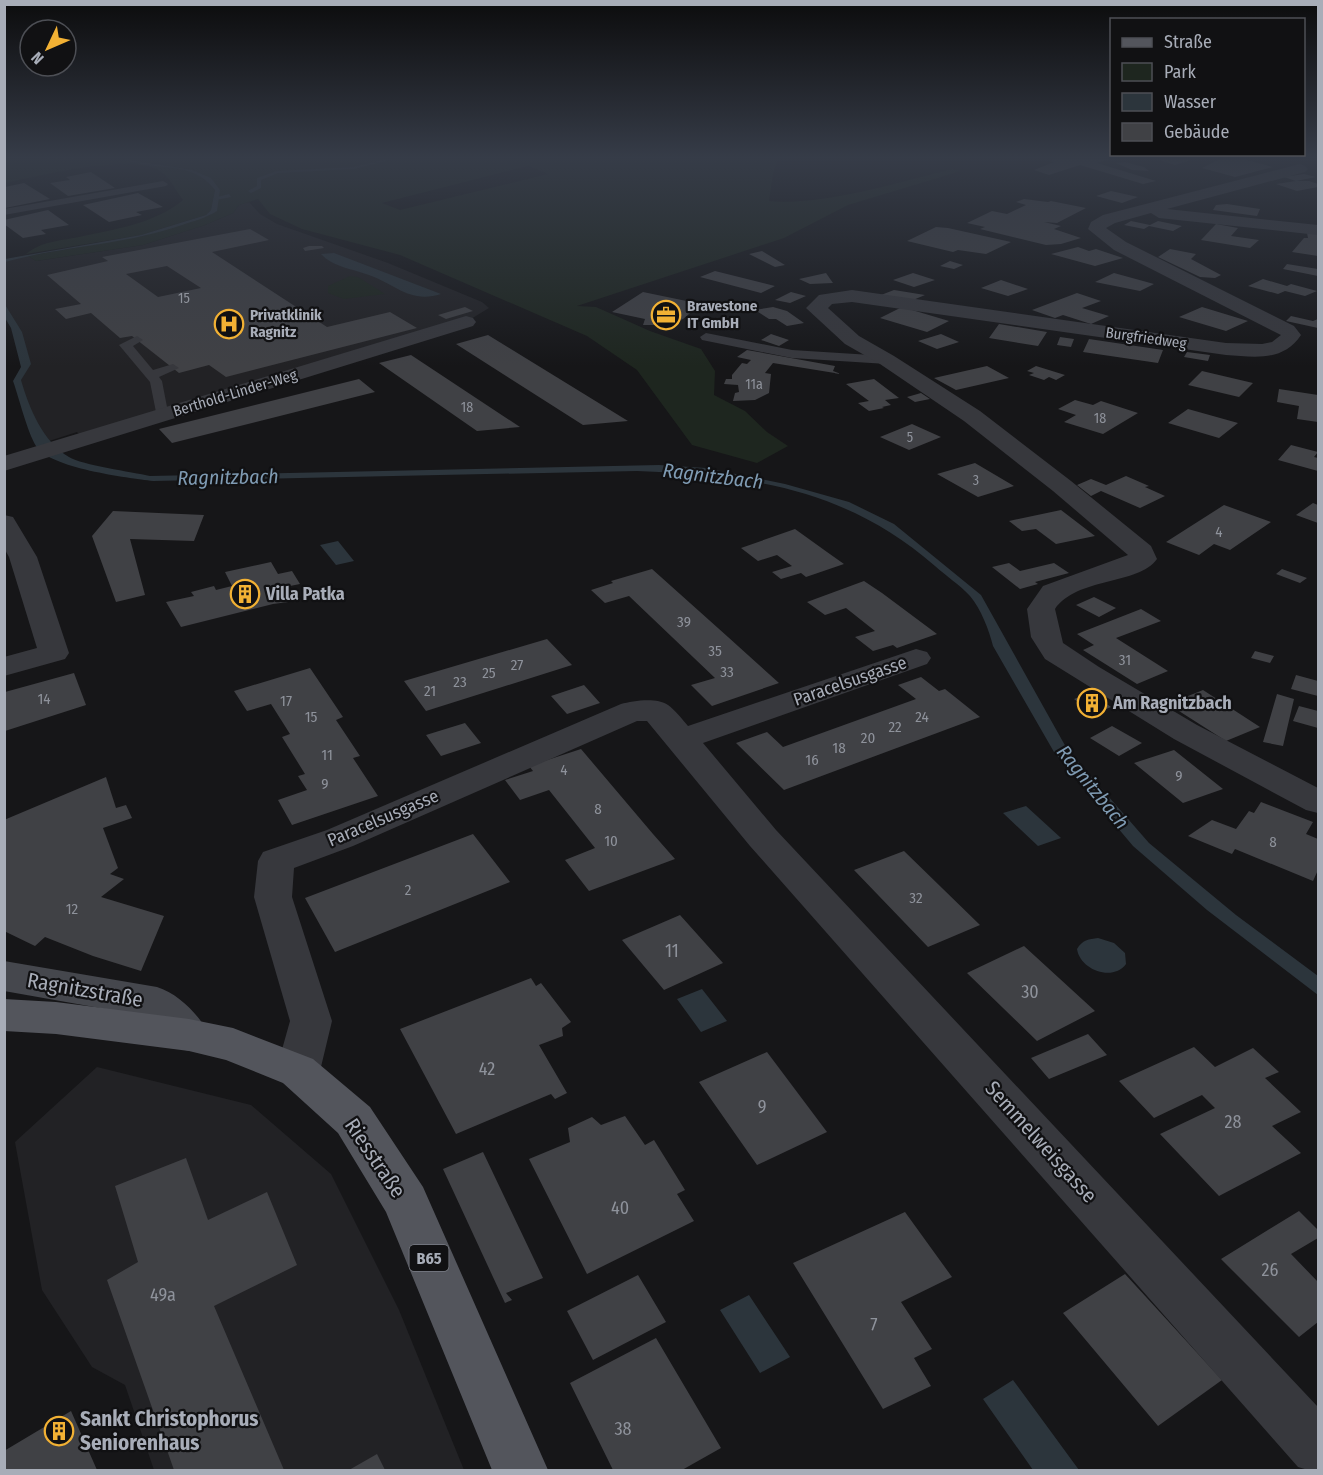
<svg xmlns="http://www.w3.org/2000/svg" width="1323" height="1475" viewBox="0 0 1323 1475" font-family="'Fira Sans Condensed',sans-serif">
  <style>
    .built { fill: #222225 }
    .green { fill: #1e261f; fill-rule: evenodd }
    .water { fill: #2c353c }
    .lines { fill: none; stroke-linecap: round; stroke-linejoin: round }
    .stream { fill: #2c353c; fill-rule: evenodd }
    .building { fill: #404145; fill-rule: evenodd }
    .lane { fill: #37383d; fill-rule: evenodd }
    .street { fill: #37383d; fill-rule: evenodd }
    .secondary { fill: #45474d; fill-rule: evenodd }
    .primary { fill: #53555c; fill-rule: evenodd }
    .labels { text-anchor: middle; stroke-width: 4.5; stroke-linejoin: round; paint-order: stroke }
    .far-number-label { font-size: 14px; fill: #8e929b }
    .far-poi-label { font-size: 15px; font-weight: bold; fill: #a8adb8; stroke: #111113; text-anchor: start }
    .far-street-label { font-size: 15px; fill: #a8adb8; stroke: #111113 }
    .number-label { font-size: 15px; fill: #8e929b }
    .shield { fill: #111113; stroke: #7b7e86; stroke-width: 1.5 }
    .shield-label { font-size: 16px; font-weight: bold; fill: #a8adb8 }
    .poi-label { font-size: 18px; font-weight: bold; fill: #a8adb8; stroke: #111113; text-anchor: start }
    .street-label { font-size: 18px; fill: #a8adb8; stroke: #111113 }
    .near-number-label { font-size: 18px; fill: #8e929b }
    .water-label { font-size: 20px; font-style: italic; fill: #7f9bb3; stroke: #111113 }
    .near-street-label { font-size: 21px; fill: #a8adb8; stroke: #111113 }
    .near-poi-label { font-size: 21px; font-weight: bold; fill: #a8adb8; stroke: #111113; text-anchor: start }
  </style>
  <rect width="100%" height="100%" fill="#161618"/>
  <!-- built -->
  <path class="built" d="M249,202l11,12 17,10 111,39 94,39 7,6 -23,14 -386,113 -3,-3 -34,11 -26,-62 9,-15 -21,-55 -1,-51 23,-5 9,6 107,-16 62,-20 28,-12 6,-8z
    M97,1067l154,38 80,69 68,136 65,160h-310l-29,-85 -33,-18 -50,-77 -27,-148z"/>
  <!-- green -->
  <path class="green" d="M4,159c43,0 171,-5 203,20 3,3 6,8 8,11l-4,20 -5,5 -20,6 -45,14 -115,19c16,-13 33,-13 53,-17 36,-8 75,-13 104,-37 -7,-9 -14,-24 -23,-29 -32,-18 -120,5 -155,12z
    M129,159h649l-5,15 -4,27c53,5 131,-19 183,-32l9,2 -113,34 -64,33 -207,68 19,1 54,24 51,18 14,22 -1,24 31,16 22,21 21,14 -31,17 -65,-18 -55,-75 -50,-34 -187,-81 -98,-26 -32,-15 -12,-15 -19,6 -6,8 -28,12 -62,20 -107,16 -8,-5 115,-20 67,-21 10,-25c-23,-30 -59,-21 -91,-31zM528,166l20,8 -148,36 -18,-7z
    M350,276l8,1 27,17 -41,5 -16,-6v-7z"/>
  <!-- water -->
  <path class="water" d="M124,159l68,11 19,8 9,12 -3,21c-11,7 -23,10 -35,14 -57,20 -119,21 -177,37v-3l136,-24 65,-20 5,-5 4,-20c-24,-32 -60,-17 -91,-31z
    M334,253l107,41c-31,10 -46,-10 -72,-19 -16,-6 -36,-8 -48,-21z
    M4,303l18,29 9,32 -10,16c8,28 22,62 48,77 13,8 63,15 81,19l509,-11 47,3 79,16 64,18 45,22 87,71 86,154 82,94 87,72 82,61v19l-111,-85 -74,-64 -79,-94 -61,-106c-4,-16 -12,-37 -23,-50 -10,-11 -24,-20 -35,-30 -88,-77 -185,-91 -298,-95l-484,10c-25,-3 -104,-13 -117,-35 -9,-15 -17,-48 -23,-65l8,-14 -10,-39 -6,-10z
    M338,541l16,20 -18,4 -16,-20z
    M1026,806l35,32 -23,8 -35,-33z
    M1098,938l16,5 11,10 1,11c-13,18 -46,6 -49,-15 5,-9 12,-10 21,-11z
    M702,989l25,32 -26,11 -24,-33z
    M749,1295l41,62 -30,16 -40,-63z
    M1013,1380l66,90h-46l-50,-71z"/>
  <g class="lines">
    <!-- stream -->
    <path class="stream" d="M385,159h9l-40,10 -76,4 -17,7v8l-10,5 -3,-2 9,-5v-8l20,-7 77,-4z
      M229,194l2,3 -15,3 -3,-2z"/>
  </g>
  <!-- building -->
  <path class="building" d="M1055,159h54l-12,4 59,18 -13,3 -63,-19 -31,10 -15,-5 20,-8 -5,-1z
    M1156,159h31l4,1 -16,5z
    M1220,159h23l30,8 -38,10 -33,-9z
    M1125,162l19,5 5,4 -17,-1 -16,-7z
    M91,172l24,16 -47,8 -18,-13 20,-3 -4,-3z
    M1304,174l12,3 -20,4 -12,-4z
    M1296,181h13l9,3v3l-21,4 -21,-7z
    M24,183l26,16 -45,9v-21z
    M1111,191l27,6 -16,6 -26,-7z
    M138,193l25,14 -27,5 6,3 -33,7 -26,-17z
    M1024,199l24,3 3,-1 35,7 -29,15 -13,-1 17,4 -7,3 27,9 -20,6 -15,1 -66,-16 5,-2 -18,-4 25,-12 15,3 19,-9 -10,-3z
    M1227,204l33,5 -3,7 -44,-6 3,-5z
    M48,210l21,15 -28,5 5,4 -23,4 -19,-14v-4z
    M1131,221l19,4 8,-4 24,5 -9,5 -24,-5 -5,3 -20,-4z
    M1216,224l22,4 -7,8 28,4 -9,8 -49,-8z
    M936,227l12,1 63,14 -25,12 -28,-4 -5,2 -46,-11z
    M250,229l19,11 -57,12 115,75 63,-15 27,16 -191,49 -17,-12 -30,8 -47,-37 -12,2 -29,-25 -25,6 -11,-10 26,-5 -34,-29 61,-14 -6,-4zM167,266l34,22 -43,9 -32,-23z
    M1307,233l11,1v22l-26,-4 12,-14h4z
    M309,246h13l2,2 -19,3 -2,-3z
    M1078,247l11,4 7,-2 27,9 -28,8 -44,-12z
    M1170,249l26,5 -5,5 30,16 -6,3 -15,-1 -42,-20z
    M762,251l23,14 -10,2 -26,-13z
    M950,261l13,4 -9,4 -14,-3z
    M1287,264l31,5v7l-35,-7z
    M715,271l60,15 -14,7 -61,-16z
    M826,273l7,10 -23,1 -11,-5z
    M913,273l22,7 -21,7 -21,-7z
    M1114,273l40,11 -14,7 -45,-9z
    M1263,279l24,7 4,-2 26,7 -12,5 -20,-5 -7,3 -30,-8z
    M1001,280l27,9 -20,7 -27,-8z
    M894,290l31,5 -12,5 -32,-5z
    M643,292l58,12 -18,15 -16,6h-24l2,-6 -33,-7z
    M791,292l15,4 -16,7 -15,-3z
    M1077,293l24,8 -19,7 27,8 -18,8 -28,-9 -8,3 -23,-8z
    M465,307l8,4 -27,8 -8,-4z
    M773,307l14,4 17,12 -17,3 -11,-7h-7l-14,-9z
    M902,307l47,14 -22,11 -47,-14z
    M1202,307l46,14 -22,10 -47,-14z
    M1291,316l22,5 5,-2v9l-32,-7z
    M999,324l48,8 -9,14 -49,-8z
    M771,334l18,6 -10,6 -18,-6z
    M941,334l18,8 -22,7 -19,-8z
    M488,335l140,86 -45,4 -127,-81z
    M1060,337l14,2 -3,8 -14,-2z
    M1089,339l74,11 -5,13 -75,-11z
    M747,350l88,16 -2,5 8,3 -68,-11 -8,10 6,1 -2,19 -14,7 -22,1 2,-8 4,-1 -1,-7 -14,-1 2,-5h6v-4l10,-12 5,1 4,-4 -14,-3z
    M1187,352l23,3 -2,6 -24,-4z
    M411,355l109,72 -43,4 -98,-68z
    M987,366l22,12 -53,12 -22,-12z
    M1036,366l29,9 -9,5 -7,-3 -5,3 -15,-5 5,-2 -7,-2z
    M1202,371l51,12 -14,14 -51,-12z
    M359,379l16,13 -203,51 -13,-14z
    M874,379l25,19 -14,2 6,5 -9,2 2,1 -15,3 -11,-8 11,-2 -23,-17z
    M1279,389l39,6v27l-21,-3 2,-13 -22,-4z
    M921,393l9,6 -15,3 -8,-5z
    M1075,400l18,5 8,-4 37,12 -35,21 -39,-12 12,-7 -18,-6z
    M1188,409l50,14 -19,15 -51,-15z
    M912,424l29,13 -32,13 -29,-13z
    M1291,445l27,7 -4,5 4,1v13l-40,-11z
    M975,463l39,23 -36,11 -41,-23z
    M1126,476l23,10 -4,1 20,9 -25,12 -39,-17 -10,5 -14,-11 14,-6 15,6z
    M1313,503l5,2v18l-22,-8z
    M1224,505l47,17 -41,28 -16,-6 -15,11 -33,-13z
    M1061,510l34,26 -39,8 -20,-15 -14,2 -13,-10z
    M113,511l91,4 -10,26 -64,-2 15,56 -29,7 -24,-66z
    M795,529l32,23 17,12 -38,13 -5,-4 -20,6 -9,-7 20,-6 -15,-11 -19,6 -17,-13z
    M271,562l7,12 14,-3 8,13 -15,3 15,9 -4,5 -23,3 -92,23 -15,-25 28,-6 -3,-4 23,-6 2,4 16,-4 -7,-14z
    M1009,563l11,8 34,-8 15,10 -34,9 3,2 -18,5 -28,-22z
    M652,569l76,68 51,46 -67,23 -21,-21 24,-7 -86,-82 -24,7 -14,-13 22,-7 -2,-2z
    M1282,569l25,9 -7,5 -24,-9z
    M864,581l18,12 55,41 -40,14 -4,-3 -20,6 -18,-14 20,-6 -29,-23 -21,7 -18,-13z
    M1094,597l22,11 -17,9 -23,-12z
    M1141,609l20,12 -45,17 52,33 -31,13 -54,-34 11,-5 -17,-11z
    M547,639l25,26 -146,46 -22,-30z
    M1255,651l19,5 -4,7 -19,-5z
    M310,668l33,49 -7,3 24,36 -7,2 25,38 -86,29 -14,-25 29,-10 -9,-14 7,-2 -23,-37 8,-3 -19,-30 -24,7 -13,-20z
    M74,673l12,32 -81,26v-39z
    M1296,675l22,6v15l-27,-7z
    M921,677l18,14 6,-2 35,28 -196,73 -48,-47 31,-11 16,15 25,-9 108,-39 -18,-14z
    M584,685l16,18 -33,11 -16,-18z
    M1203,690l57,37 -34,14 -58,-37z
    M1091,693l20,14 -17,7 -20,-15z
    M1277,694l17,5 -11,47 -20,-4z
    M1299,706l19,5v17l-25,-7z
    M465,723l16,20 -40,13 -15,-21z
    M1112,726l30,17 -23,13 -29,-18z
    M581,749l72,85 22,25 -86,32 -24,-31 30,-12 -46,-58 -29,10 -15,-20 28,-9 -4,-5z
    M1174,750l49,39 -40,14 -49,-40z
    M106,777l10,31 10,-3 6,13 -29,10 15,40 -8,6 14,5 -23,18 63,19 -23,55 -48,-15 -48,-19 -10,9 -31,-15v-111z
    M1261,802l52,20 -7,12 12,5v31l-5,11 -78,-32 -3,5 -44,-18 24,-16 24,9 13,-18 5,2z
    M473,834l37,48 -175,70 -30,-54z
    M904,851l76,74 -52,22 -74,-77z
    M680,915l43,48 -59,27 -42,-50z
    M1024,946l71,65 -58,30 -70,-68z
    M531,978l5,8 5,-3 30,39 -9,6 1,8 -24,9 28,48 -12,6 -4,-5 -95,40 -56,-105z
    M1088,1034l19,21 -58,24 -18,-21z
    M1194,1047l21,20 38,-19 26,24 -14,6 36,34 -29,14 29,27 -82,43 -59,-62 55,-26 -13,-13 -48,23 -35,-37z
    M767,1052l60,80 -70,33 -58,-83z
    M625,1116l20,29 9,-5 31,50 -8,4 17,27 -107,53 -58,-115 41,-17 -2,-14 24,-11 9,8z
    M483,1152l60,126 -37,15 6,7 -7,3 -62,-134z
    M186,1158l22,62 59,-28 30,73 -83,41 70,164h-110l-67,-190 31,-18 -23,-76z
    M1299,1211l19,19v8l-27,16 27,28v40l-19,15 -78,-78z
    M905,1212l47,65 -51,25 31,47 -18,9 17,28 -48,23 -90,-146z
    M1125,1274l97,106 -64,46 -95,-113z
    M638,1275l28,47 -73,38 -26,-49z
    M656,1338l65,110 -39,22h-69l-43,-87z
    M71,1411l26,59h-93v-19z
    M377,1454l8,16h-36z"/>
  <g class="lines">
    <!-- lane -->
    <path class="lane" d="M163,181l5,3 -2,2 -162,29v-6z
      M706,333l86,17 95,6 6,4 -6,4 -95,-6 -90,-18 -2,-3z
      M137,336l6,4 -10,6 20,24 20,-6 6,4 -20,9 3,4 5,26 8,6 -2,3 -5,1 -12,-5 -6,-30 -31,-37z"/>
    <!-- street -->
    <path class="street" d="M1300,164l5,2 3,3 -3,3 -138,37 151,16v10l-159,-17 -8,-5 -36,10 -9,5 20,14 168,84 7,9c-18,27 -46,22 -75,20l-374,-53 -20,2 -4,4 31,28 35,20 86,55 91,70 80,65 6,13c-18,26 -80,18 -102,50l8,34 36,24 98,58 121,63v25l-12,-3 -132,-71 -129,-80 -14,-22 -4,-28 16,-23 85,-31 -75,-64 -89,-70 -84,-57 -35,-20 -39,-36 13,-13 33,-5 374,53 36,1 10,-2 9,-7 -167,-85 -26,-21 3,-7 12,-7z
      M466,316l7,2 3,4 -3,4 -469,145v-15z
      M4,515l9,2 24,40 32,96 -4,6 -61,17v-19l33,-9 -28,-91 -5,-9z
      M916,649l11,3 4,6 -4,6 -224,79 73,87 542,577v63h-10l-10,-3 -548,-621 -103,-125h-10l-284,125 -59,22 -2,29 40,124 -12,50 -7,12 -15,5 -15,-5 -7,-12 14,-50 -36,-124 4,-36 5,-9 64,-22 294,-126c12,-3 35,-7 47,1 7,5 14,14 20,21z"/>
    <!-- secondary -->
    <path class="secondary" d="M4,961l153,26c22,7 42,28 53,48l-6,12 -15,4 -15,-4 -29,-31 -141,-25z"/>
    <!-- primary -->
    <path class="primary" d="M4,999l52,3 133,17 44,9 80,31 57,48 53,80 125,283h-56l-106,-258 -48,-79 -55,-50 -57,-23 -37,-9 -133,-17 -52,-3z"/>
  </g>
  <!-- sky -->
  <linearGradient id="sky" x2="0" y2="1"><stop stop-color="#0c0c0d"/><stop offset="0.43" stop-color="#363c48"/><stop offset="1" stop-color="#363c48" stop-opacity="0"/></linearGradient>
  <rect width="1323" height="366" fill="url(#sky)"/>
  <!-- icons -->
  <defs>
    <g id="office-ring" transform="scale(1.5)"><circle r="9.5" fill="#111113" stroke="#f2b134" stroke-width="1.5"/><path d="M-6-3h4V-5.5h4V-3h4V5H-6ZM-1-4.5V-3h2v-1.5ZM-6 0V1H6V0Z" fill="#f2b134"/></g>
    <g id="hospital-ring" transform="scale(1.5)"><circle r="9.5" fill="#111113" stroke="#f2b134" stroke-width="1.5"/><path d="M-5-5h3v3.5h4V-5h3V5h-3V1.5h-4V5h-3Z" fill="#f2b134"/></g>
    <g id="building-ring" transform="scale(1.5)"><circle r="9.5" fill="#111113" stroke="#f2b134" stroke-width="1.5"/><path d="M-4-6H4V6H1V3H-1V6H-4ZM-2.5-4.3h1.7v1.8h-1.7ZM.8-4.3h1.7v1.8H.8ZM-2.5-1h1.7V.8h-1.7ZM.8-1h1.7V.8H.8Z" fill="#f2b134"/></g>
  </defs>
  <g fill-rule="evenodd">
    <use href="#office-ring" x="666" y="315"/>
    <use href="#hospital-ring" x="229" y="324"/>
    <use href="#building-ring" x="245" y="594"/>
    <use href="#building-ring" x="1092" y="703"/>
    <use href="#building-ring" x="59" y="1431"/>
  </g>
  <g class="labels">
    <!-- far-number labels -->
    <g class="far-number-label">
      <text x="184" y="303">15</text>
      <text x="754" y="389">11a</text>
      <text x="467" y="412">18</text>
      <text x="1100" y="423">18</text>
      <text x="910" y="442">5</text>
      <text x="976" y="485">3</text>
    </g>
    <!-- far-poi labels -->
    <g class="far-poi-label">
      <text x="687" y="311">Bravestone<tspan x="687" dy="17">IT GmbH</tspan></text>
      <text x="250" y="320">Privatklinik<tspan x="250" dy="17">Ragnitz</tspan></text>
    </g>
    <!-- far-street labels -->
    <g class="far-street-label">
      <text transform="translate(1146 338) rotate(8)" y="5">Burgfriedweg</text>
      <text transform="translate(235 393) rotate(-17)" y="5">Berthold-Linder-Weg</text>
    </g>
    <!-- number labels -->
    <g class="number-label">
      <text x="1219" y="537">4</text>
      <text x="684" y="627">39</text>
      <text x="715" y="656">35</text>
      <text x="1125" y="665">31</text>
      <text x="517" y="670">27</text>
      <text x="727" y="677">33</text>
      <text x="489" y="678">25</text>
      <text x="460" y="687">23</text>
      <text x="430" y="696">21</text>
      <text x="44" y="704">14</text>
      <text x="286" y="706">17</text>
      <text x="311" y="722">15</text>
      <text x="922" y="722">24</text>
      <text x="895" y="732">22</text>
      <text x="868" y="743">20</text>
      <text x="839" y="753">18</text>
      <text x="327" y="760">11</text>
      <text x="812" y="765">16</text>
      <text x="564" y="775">4</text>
      <text x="1179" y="781">9</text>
      <text x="325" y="789">9</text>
      <text x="598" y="814">8</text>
      <text x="611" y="846">10</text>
      <text x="1273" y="847">8</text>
      <text x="408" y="895">2</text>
      <text x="916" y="903">32</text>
      <text x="72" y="914">12</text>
    </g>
    <!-- shield labels -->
    <rect class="shield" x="409.5" y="1245" width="39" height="26" rx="4.5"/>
    <g class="shield-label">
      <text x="429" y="1264">B65</text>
    </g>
    <!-- poi labels -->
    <g class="poi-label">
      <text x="266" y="600">Villa Patka</text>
      <text x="1113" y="709">Am Ragnitzbach</text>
    </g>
    <!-- street labels -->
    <g class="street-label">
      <text transform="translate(850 681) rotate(-19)" y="6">Paracelsusgasse</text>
      <text transform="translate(383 818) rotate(-23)" y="6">Paracelsusgasse</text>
    </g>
    <!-- near-number labels -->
    <g class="near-number-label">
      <text x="672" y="957">11</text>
      <text x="1030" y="998">30</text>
      <text x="487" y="1075">42</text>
      <text x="762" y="1113">9</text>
      <text x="1233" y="1128">28</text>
      <text x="620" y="1214">40</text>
      <text x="1270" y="1276">26</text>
      <text x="163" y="1301">49a</text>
      <text x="874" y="1331">7</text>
      <text x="623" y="1435">38</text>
    </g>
    <!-- water labels -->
    <g class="water-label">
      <text transform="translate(713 476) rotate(7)" y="7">Ragnitzbach</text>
      <text transform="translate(228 477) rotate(-1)" y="7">Ragnitzbach</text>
      <text transform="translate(1093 787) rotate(51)" y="7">Ragnitzbach</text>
    </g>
    <!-- near-street labels -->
    <g class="near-street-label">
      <text transform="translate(85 990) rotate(10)" y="7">Ragnitzstraße</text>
      <text transform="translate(1041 1142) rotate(48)" y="7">Semmelweisgasse</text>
      <text transform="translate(375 1158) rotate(56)" y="7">Riesstraße</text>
    </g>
    <!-- near-poi labels -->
    <g class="near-poi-label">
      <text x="80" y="1426">Sankt Christophorus<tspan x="80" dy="24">Seniorenhaus</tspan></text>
    </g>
  </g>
  <!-- border -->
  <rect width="1323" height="1475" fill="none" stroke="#a8adb8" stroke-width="12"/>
  <!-- legend -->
  <rect x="1110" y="18" width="195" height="138" fill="#111113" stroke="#4d4f55" stroke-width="1.5"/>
  <rect x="1122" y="38" width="30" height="9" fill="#53555c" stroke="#4d4f55" stroke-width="1.5"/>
  <text x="1164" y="48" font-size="18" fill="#a8adb8">Straße</text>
  <rect x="1122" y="63" width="30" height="18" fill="#1e261f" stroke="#4d4f55" stroke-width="1.5"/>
  <text x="1164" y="78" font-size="18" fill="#a8adb8">Park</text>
  <rect x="1122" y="93" width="30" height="18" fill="#2c353c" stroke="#4d4f55" stroke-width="1.5"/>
  <text x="1164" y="108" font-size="18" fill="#a8adb8">Wasser</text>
  <rect x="1122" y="123" width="30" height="18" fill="#404145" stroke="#4d4f55" stroke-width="1.5"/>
  <text x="1164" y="138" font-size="18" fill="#a8adb8">Gebäude</text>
  <!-- north arrow -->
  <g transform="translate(48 48) rotate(226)"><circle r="28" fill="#111113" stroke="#4d4f55" stroke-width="1.5"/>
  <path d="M0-4.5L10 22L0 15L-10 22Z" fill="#f2b134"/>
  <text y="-9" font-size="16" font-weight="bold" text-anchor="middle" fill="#a8adb8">N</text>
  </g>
</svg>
